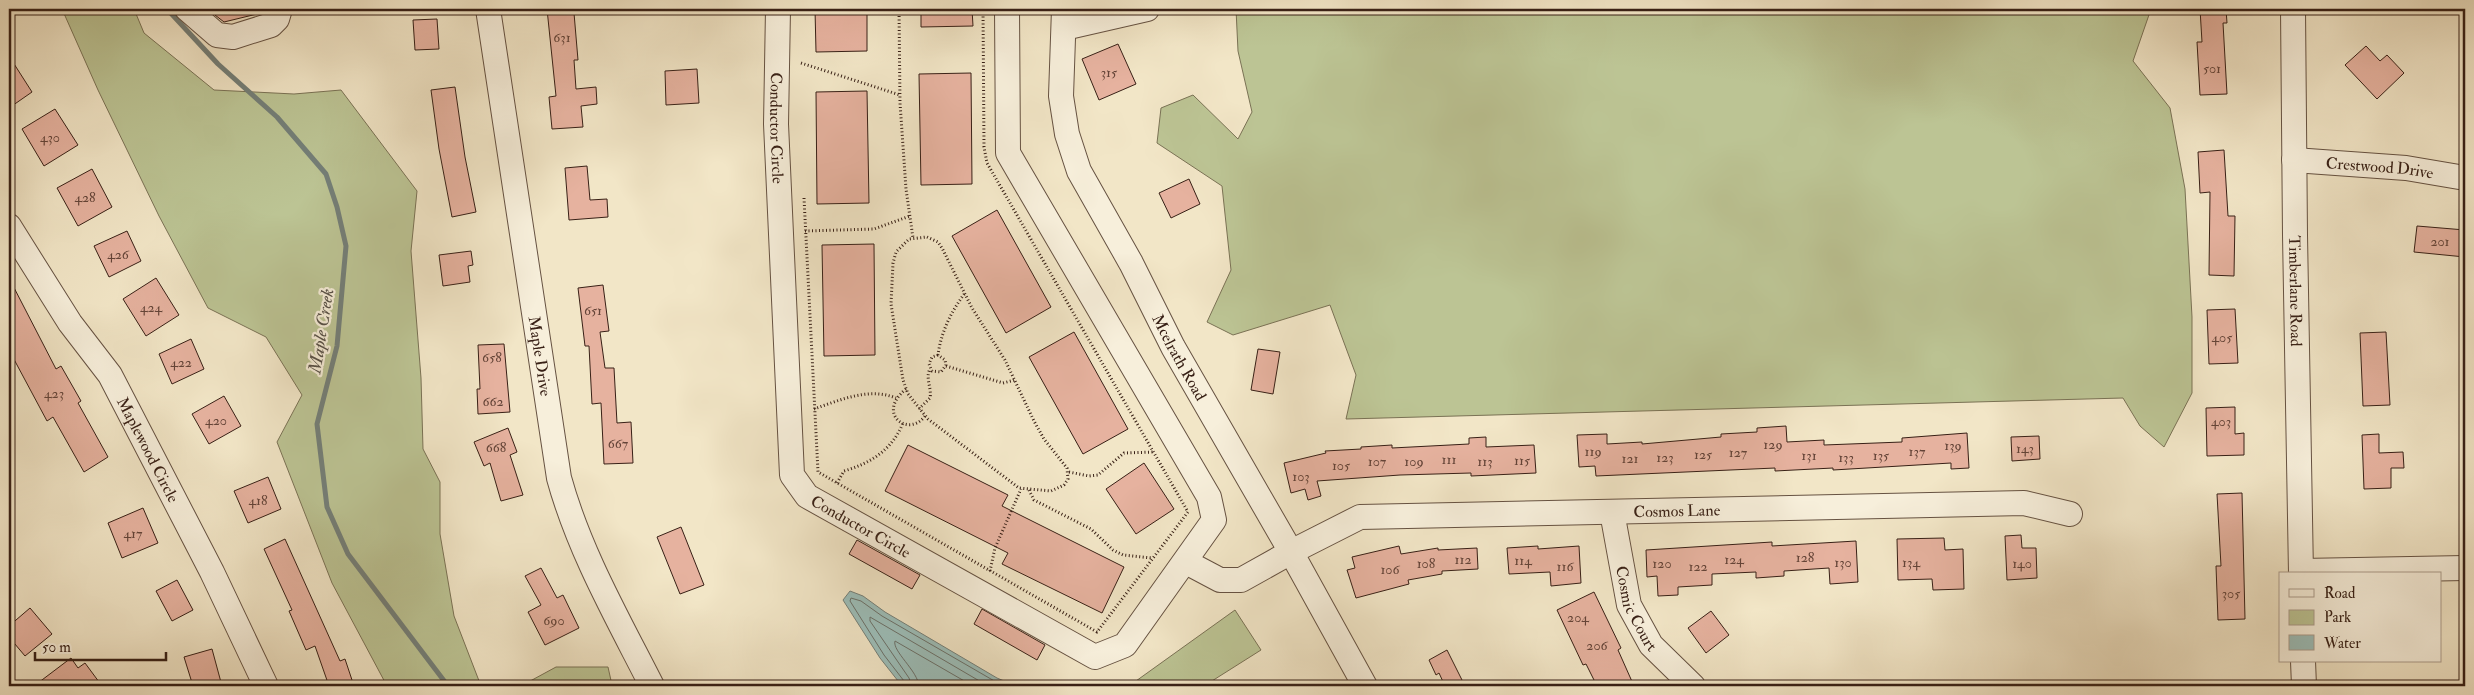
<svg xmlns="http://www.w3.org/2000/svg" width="2474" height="695" viewBox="0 0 2474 695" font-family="'IM FELL Double Pica',serif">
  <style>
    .green { fill: #bcc494; stroke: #7a7255 }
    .water { fill: #9cbeb9; stroke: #747f78 }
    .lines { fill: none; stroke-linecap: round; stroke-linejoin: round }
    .shore { stroke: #6a6f68; stroke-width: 1 }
    .stream { stroke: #747f78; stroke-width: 5 }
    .building { fill: #e6b29f; stroke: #382016 }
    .minor-casing { stroke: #665242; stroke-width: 26 }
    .path { stroke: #382016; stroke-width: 3; stroke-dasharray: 1 2.5; stroke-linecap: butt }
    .minor { stroke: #f7efdb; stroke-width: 24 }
    .labels { text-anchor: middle; stroke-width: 4.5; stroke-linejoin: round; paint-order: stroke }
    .number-label { font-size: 14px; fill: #644438 }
    .street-label { font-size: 16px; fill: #382016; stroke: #f7efdb }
    .water-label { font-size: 18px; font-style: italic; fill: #564f47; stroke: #f7efdb }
  </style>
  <rect width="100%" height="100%" fill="#f2e6c7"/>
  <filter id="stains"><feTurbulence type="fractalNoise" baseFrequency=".004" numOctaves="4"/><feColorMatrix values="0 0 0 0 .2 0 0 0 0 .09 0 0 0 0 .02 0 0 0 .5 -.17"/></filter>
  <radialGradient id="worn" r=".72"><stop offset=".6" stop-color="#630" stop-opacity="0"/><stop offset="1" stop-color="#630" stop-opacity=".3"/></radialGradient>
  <!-- green -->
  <path class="green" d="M62,9h72l10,24 70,57 80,4 47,-4 76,101 -6,60 10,127 2,71 17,33v52l14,82 27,70h-94l-55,-103 -55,-141 25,-47 -36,-58 -58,-29 -49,-92 -61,-126z
    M1236,9h915l-18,52 37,47 15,81 7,128v76l-28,54 -24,-21 -17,-28 -777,21 10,-44 -26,-70 -97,30 -26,-13 24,-52 -9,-84 -65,-43 4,-35 32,-13 45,44 14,-27 -14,-61z
    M1235,610l26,40 -57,36h-75z
    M556,667h52l4,18 -91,1z"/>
  <!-- water -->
  <path class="water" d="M850,591l13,5 22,16 112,66 19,8h-114l-22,-28 -37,-58z"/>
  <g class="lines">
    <!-- shore -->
    <path class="shore" d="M905,686l-1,-5 -20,-26 -34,-54 1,-3 10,3 21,15 121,70
      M912,686l-3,-8 -39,-57v-4l118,69
      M919,686c-1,-15 -27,-35 -24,-45l78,45"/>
    <!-- stream -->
    <path class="stream" d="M167,9l51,55 59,53 49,57 11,33 9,39 -9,100 -20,78 10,83 21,47 100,132"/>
  </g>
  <!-- building -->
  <path class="building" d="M213,9h43l1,5 -33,8 -9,-7z
    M547,9h18l1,5 8,-1 4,47h-4l2,29 20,-2 1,17 -16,2 2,21 -31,2 -3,-32 7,-1z
    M815,9h52v42l-51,1z
    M921,9h51l1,17 -52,1z
    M2200,9h26l1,14h-4l4,71 -27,1 -3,-53h5z
    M437,19l2,30 -24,1 -2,-30z
    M1118,44l18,40 -37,16 -17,-41z
    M2366,46l14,15 7,-6 17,18 -27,26 -32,-34z
    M9,56l23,36 -23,16z
    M697,69l2,34 -33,2 -1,-34z
    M971,73l1,111 -51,1 -2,-111z
    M455,87l10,70 11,55 -24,5 -13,-68 -8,-59z
    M867,91l2,112 -52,1 -1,-112z
    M55,109l23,36 -34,21 -22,-37z
    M2224,150l4,66h7l-1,60 -25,-1 1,-83 -10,1 -2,-41z
    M587,166l3,34 17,-1 1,18 -39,3 -4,-52z
    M92,169l20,38 -34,19 -21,-38z
    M1189,179l11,25 -29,14 -12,-25z
    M997,210l54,97 -45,26 -54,-97z
    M2417,226l48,4v27l-51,-5z
    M127,231l14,30 -32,16 -15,-31z
    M874,244l1,111 -51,1 -2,-111z
    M471,251l2,14 -5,1 2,16 -27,4 -4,-31z
    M9,278l47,91 5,-3 20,35 -3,2 30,54 -24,15 -31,-55 -6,4 -38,-71z
    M156,278l23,37 -33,21 -23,-37z
    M603,285l6,46 -9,1 5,36h9l3,55 14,-1 2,41 -29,1 -3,-61 -9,1 -3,-58h-4l-7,-58z
    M2235,309l3,54 -29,1 -2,-54z
    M1074,332l54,97 -45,25 -54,-97z
    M2386,332l4,73 -27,1 -3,-73z
    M191,339l13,30 -32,15 -13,-30z
    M504,344l6,68 -32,2 -1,-25h3l-2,-44z
    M1258,349l22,3 -7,42 -22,-4z
    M224,396l17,30 -32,18 -17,-30z
    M2235,407v27l9,-1v22l-37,1 -1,-48z
    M1786,426l1,16 37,-2v5l78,-3v-4l65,-5 2,35 -18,1v-6l-118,7v-2l-58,3v-3l-179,8 -1,-10 -16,1 -2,-32 30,-1v10l35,-2v2l79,-7v-3l36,-2v-4z
    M508,428l9,24 -7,3 13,40 -22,6 -11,-38 -6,3 -10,-24z
    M2379,434v19l24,-1 1,16h-13v20l-27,1 -2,-54z
    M2039,436l1,23 -28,2 -1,-24z
    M1486,437v10l48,-2 2,28 -65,3v-3l-71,2 -83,6 4,15 -13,4 -3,-11 -14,4 -7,-30 42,-10 -1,-2 36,-2v-2l31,-2v3l77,-4v-6z
    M908,445l100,50 -6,11 122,61 -22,46 -100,-49 6,-11 -123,-62z
    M1144,463l30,46 -38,25 -30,-45z
    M268,477l13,32 -33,14 -14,-32z
    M2242,493l3,126 -27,1 -2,-54h5l-4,-72z
    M143,508l15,35 -36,15 -14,-35z
    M681,527l23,58 -24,9 -23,-57z
    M2021,535l1,13h14l1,30 -30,2 -2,-44z
    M1944,538l1,12 18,-1 1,40 -31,1 -1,-11 -34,1 -1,-41z
    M285,539l55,122 5,-2 9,27h-25l-14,-40 -9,4 -17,-39 3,-1 -28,-61z
    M857,540l63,35 -8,14 -63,-35z
    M1856,541l2,41 -28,2 -1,-16 -45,3v5l-28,2v-6l-44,2v11l-34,2v8l-20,1 -1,-20 -10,1 -1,-27 126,-8v4z
    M1399,546l2,8 37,-6v2l39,-2 1,21 -36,2v3l-34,6 1,4 -53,14 -9,-28 8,-2 -3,-11z
    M1538,546v3l41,-3 2,37 -30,3 -1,-14 -41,2 -2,-26z
    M541,568l16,30 6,-3 16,33 -34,17 -17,-33 13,-7 -16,-29z
    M177,580l16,30 -21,11 -16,-30z
    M1594,592l27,56 -3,2 16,36h-37l-11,-22 -3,1 -26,-55z
    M30,608l22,26 -27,22 -16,-19v-11z
    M982,609l63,36 -8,15 -63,-36z
    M1711,611l18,24 -23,18 -18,-25z
    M212,649l10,37h-29l-9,-29z
    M1447,650l18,36h-20l-6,-13 -3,2 -7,-15z
    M71,658l7,10 7,-5 17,23h-68z"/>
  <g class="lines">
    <!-- minor casing -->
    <g class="minor-casing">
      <g id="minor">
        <path d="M187,9l30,26 16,2 38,-12 6,-6 3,-10"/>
        <path id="s1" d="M488,9l71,469c20,73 59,141 93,208"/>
        <path id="s2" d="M778,9l-2,115 16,351 15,21 288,161 30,-12 89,-125 -5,-23 -201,-344 -1,-144"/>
        <path id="s3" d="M1064,9l-3,87 6,38 12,37 52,92 42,84 118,205 74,134"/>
        <path id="s4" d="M2293,9l2,226 6,339"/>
        <path d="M1064,28l83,-19"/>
        <path id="s5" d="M2294,160l112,8 59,10"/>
        <path id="s6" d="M9,226l61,97 40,52 102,197 54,114"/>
        <path id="s7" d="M1612,512l17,93 22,40 42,41"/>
        <path id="s8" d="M1186,562l34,18h21l50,-28 69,-35 664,-14 46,11"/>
        <path d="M2301,571l164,-3"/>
        <path d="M2303,661l1,25"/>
      </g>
    </g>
    <!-- path -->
    <path class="path" d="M899,9l1,94 6,86 7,49
      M801,63l99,32
      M804,198l14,274 279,160 91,-120 -201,-349 -3,-16 -1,-138
      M805,231l69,-2 36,-13
      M927,237l11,5 4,6 30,60 33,52 29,61 10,18 23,29 1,11 -4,6 -13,6 -32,-3 -91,-69 -20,-25 -5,-14 -12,-76 2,-41 3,-11 13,-13z
      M938,355l-6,2 -3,7 3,7 9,1 5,-7 -1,-5 -7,-5c3,-23 13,-43 27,-62
      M946,366l57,17 12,-3
      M906,389c-31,25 3,49 19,27
      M814,409c26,-9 55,-22 82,-11
      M919,409l11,-11c2,-10 -5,-20 0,-29
      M1069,472l20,4 9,-1 26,-22 29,-1
      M837,483l7,-12c27,-8 48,-21 59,-48
      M1029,490l5,10 57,29 22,21 10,5 29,3
      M990,571l5,-23 26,-59"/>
    <!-- minor -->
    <use href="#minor" class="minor"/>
  </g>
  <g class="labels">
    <!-- number labels -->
    <g class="number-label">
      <text x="562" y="42">631</text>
      <text x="2212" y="73">501</text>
      <text x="1109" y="77">315</text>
      <text x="50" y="142">430</text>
      <text x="85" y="202">428</text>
      <text x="2440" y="246">201</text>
      <text x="118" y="259">426</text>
      <text x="151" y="312">424</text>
      <text x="593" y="315">651</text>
      <text x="2222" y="342">405</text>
      <text x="492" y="362">658</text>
      <text x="181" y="367">422</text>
      <text x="54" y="398">423</text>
      <text x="493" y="406">662</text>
      <text x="216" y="425">420</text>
      <text x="2221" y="426">403</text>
      <text x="618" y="448">667</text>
      <text x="1773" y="449">129</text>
      <text x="1953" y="450">139</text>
      <text x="496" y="452">668</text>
      <text x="2025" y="453">143</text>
      <text x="1593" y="456">119</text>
      <text x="1917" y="456">137</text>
      <text x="1738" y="457">127</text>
      <text x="1703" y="459">125</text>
      <text x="1809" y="460">131</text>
      <text x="1881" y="460">135</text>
      <text x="1665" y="462">123</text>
      <text x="1846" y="462">133</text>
      <text x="1630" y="463">121</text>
      <text x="1449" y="464">111</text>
      <text x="1522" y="465">115</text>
      <text x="1377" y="466">107</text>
      <text x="1414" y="466">109</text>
      <text x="1485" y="466">113</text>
      <text x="1341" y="470">105</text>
      <text x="1301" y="481">103</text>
      <text x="258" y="505">418</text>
      <text x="133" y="538">417</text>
      <text x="1805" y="562">128</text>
      <text x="1463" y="564">112</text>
      <text x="1734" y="564">124</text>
      <text x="1523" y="565">114</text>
      <text x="1843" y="567">130</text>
      <text x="1911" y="567">134</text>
      <text x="1426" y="568">108</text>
      <text x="1662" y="568">120</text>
      <text x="2022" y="568">140</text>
      <text x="1565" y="571">116</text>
      <text x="1698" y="571">122</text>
      <text x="1390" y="574">106</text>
      <text x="2231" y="598">305</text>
      <text x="1578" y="622">204</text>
      <text x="554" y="625">690</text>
      <text x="1597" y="650">206</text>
    </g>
    <!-- street labels -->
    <g class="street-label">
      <text dy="6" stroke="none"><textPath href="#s2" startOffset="119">Conductor Circle</textPath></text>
      <text dy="6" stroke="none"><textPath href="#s5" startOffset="86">Crestwood Drive</textPath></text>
      <text dy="6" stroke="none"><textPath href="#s4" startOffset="282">Timberlane Road</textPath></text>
      <text dy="6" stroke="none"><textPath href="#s1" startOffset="351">Maple Drive</textPath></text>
      <text dy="6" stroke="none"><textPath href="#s3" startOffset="376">Mcelrath Road</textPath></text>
      <text dy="6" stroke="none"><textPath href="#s6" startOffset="264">Maplewood Circle</textPath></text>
      <text dy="6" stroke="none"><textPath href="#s8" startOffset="511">Cosmos Lane</textPath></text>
      <text dy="6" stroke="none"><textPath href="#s2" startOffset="554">Conductor Circle</textPath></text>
      <text dy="6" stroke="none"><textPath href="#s7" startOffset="100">Cosmic Court</textPath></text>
    </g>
    <!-- water labels -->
    <g class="water-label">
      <text transform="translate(321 331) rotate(-81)" y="6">Maple Creek</text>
    </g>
  </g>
  <!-- margin -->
  <rect width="2474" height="695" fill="none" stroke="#f2e6c7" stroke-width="30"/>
  <rect x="10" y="10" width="2454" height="675" fill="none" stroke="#382016" stroke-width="2.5"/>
  <rect x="15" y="15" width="2444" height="665" fill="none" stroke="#382016"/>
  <!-- legend -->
  <rect x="2279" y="572" width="162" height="90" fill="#f7efdb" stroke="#ab9c8c"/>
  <rect x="2289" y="589" width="25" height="8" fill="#f7efdb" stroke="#ab9c8c"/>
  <text x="2324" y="598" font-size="15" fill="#382016">Road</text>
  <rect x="2289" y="610" width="25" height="15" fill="#bcc494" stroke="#ab9c8c"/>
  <text x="2324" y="622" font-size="15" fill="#382016">Park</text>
  <rect x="2289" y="635" width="25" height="15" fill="#9cbeb9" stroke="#ab9c8c"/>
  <text x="2324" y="648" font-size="15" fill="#382016">Water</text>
  <!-- scale -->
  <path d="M35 652v8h131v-8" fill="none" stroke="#382016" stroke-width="2.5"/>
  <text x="42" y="652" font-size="15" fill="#382016" stroke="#f7efdb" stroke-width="4" paint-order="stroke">50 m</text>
  <rect width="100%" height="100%" filter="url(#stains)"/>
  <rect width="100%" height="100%" fill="url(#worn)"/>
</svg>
